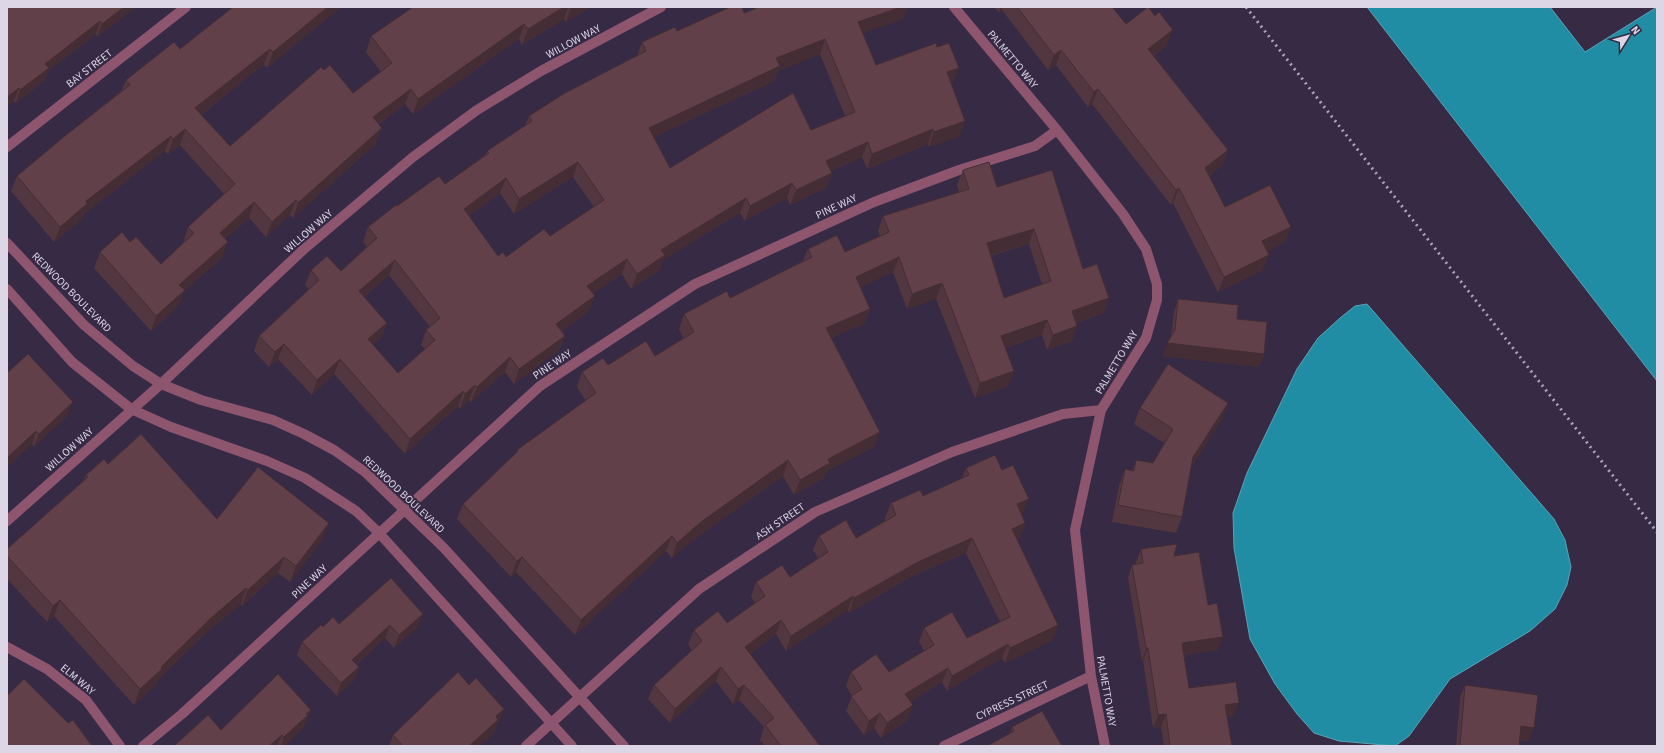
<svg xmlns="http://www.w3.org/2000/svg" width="1664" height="753" viewBox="0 0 1664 753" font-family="'Source Sans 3',sans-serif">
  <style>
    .water { fill: #218da4; stroke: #59a3b8 }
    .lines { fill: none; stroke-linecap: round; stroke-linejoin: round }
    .minor { stroke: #8d556e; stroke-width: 10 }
    .rail { stroke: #ada4b8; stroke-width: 3; stroke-dasharray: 2 4; stroke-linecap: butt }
    .wall { fill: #533740; fill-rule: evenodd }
    .shaded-wall { fill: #442d34 }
    .building { fill: #61404a; stroke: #442d34; fill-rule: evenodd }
    .labels { text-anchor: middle; stroke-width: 4; stroke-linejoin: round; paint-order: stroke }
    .street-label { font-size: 11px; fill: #ddd6e7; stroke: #362a44 }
  </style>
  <rect width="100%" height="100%" fill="#362a44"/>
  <!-- water -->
  <path class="water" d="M1367,7h183l35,45 72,-45v374z
    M1367,304l187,215 11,21 6,27 -4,18 -12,24 -25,22 -80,48 -41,57 -14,10 -56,-5 -25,-8 -17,-19 -22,-30 -25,-45 -16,-91 -1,-35 14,-40 50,-104 21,-31 22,-20 15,-12z"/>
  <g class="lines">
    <!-- minor -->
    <path class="minor" d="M954,7l103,123 66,84 23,35 11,35v16l-11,38 -45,72 -26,120 16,146 14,70
      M7,147l179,-140
      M7,243l77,82 49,41 28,18 40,16 72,20 31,14 30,16 31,22 78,75 181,199
      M7,289l65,73 59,47 40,18 96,34 38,17 51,33 23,22 193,213
      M7,521l154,-137 142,-134 110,-93 64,-47 64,-39 120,-64
      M7,647l40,22 39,31 34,46
      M143,746l39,-32 358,-328 155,-102 179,-82 85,-32 76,-24 22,-16
      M526,746l173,-157 116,-77 137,-60 111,-38 38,-4
      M944,746l147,-70"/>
    <!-- rail -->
    <path class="rail" d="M1246,7l411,525"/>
  </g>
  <!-- wall -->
  <path class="wall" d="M7,7h129l-39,30 -1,-3 -48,37 -4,10 -28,22 -2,-2 -7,5z
    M341,7l-74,61 -3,-4 -63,51 29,31 94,-76 29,23 28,-21 -15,-20 5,-16 42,-29h178l-25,15 -2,-3 -42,26 -3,-6 -106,75 -8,-10 -26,20 -3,20 -83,74 -3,-3 -24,22 -17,-19 -24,21 -3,19 -38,33 -5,14 -28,26 -57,-63 6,-16 30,-10 31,22 22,-21 5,-16 36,-33 -44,-49 -12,9 -3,-3 -81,63 -2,5 -28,23 -43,-51 6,-15 105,-86 4,-10 54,-31z
    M759,7h149l-5,12 -40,14 13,32 77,18h-2l9,53 -31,11 -1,-3 -61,25 -5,-12 -31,14 1,2 -6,15 -36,17 -3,-7 -42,23 -5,-8 -77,47 -3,10 -29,19 -9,-15 -29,19 -4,18 -27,20 3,5 -6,14 -45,34 -9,-12 -34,30 -2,-2 -9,9 -2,-3 -53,48 -71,-80 -22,21 -34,-36 -9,8 -15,-16 5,-15 50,-47 -4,-4 6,-15 30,1 26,-24 -4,-5 5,-15 29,-21 48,-22 41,-30 1,-3 38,-25 4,-10 108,-60 5,-14 35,-11 67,-18zM820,54l25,62 -34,14 -141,38 -16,-31 120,-56 4,-10zM573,177l21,30 -44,29 -44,21 -8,-1 -29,-40 31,-23 14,21zM389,275l41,52 -4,3 -5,15 4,4 -27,24 -25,-28 8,-7 6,-15 -23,-26z
    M994,7h118l14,17 41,21 -13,11 74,94 -6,15 -13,11 16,31 66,20 -6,15 -18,9 -4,19 -45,22 -45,-89 -2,2 -79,-101 -4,3 -32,-42 -8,5 -46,-60 -3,2z
    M963,170l34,17 86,82 21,44 -28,10 -4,18 -25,9 -5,-15 -37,13 9,23 -6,15 -33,12 -39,-99 -29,10 -14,-37 -33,15 10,22 -6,15 -33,14 43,109 -47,24 -3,7 -30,17 -11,-19 -87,62 -24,20 -6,-7 -91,84 -59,-63 -5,5 -54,-58 6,-15 53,-51 1,-3 69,-49 -9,-14 5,-15 26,-7 47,-9 28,-18 -4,-9 5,-15 46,-16 73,-37 5,-12 37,3 35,-16 -2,-5 5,-15 76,-24 -2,-7zM1029,244l13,40 -38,14 -13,-42z
    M1178,299l59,20 27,35 -5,13 -97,-11 9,-19 3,-25z
    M7,373l61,42 -34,32 -2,-3 -25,23z
    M1228,403l-6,16 -31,48 -9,50 -6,16 -64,-11 7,-36 6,-17 7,2 4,-11 17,3 11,-20 -30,-19 6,-16z
    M108,464l109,55 106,20 -33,43 -12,-9 -36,33 -1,-2 -36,30 -47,46 -2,5 -22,20 -80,-89 -7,6 -40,-43v-30l77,-69 2,-5z
    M966,468l36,2 21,44h-2l4,9 -5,15 -3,1 36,101 -48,23 -3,-5 -55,33 -5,-9 -32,20 -2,18 -27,18 -7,-10 -10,7 -18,-24 6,-15 -6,-10 5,-14h38l35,-21 -5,-9 5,-14 43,10 33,-16 -34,-69 -53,23 -64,37 -1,-3 -62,41 -10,-17 -26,20 70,92h-55l-5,-6 4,-13 -25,-27 -6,4 -17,-23 -46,42 -22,-24 6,-14 38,-35 -4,-6 6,-14 33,-7 28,-20 -4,-6 5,-15 34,-5 28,-19 -5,-8 6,-14 37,2 30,-18 -1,-2 6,-15 32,-7 39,-18z
    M1141,549l33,7 34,49 10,45 -34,5 5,33 45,28 -7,1 5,29h-68l-3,-19 -8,1 -10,-67h-1l-14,-83 4,-13 4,-1v-2z
    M423,614l-5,13 -24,21 -9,-10 -29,27 3,2 -5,13 -17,16 -40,-41 5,-13 21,-15 16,-3z
    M469,685l35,24 -5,13 -2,2 -3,9 -15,13h-90l4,-11z
    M1465,685l64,56 -9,-1 -1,6h-63l4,-48z
    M311,710l-5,13 -2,2 -1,3 -19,18h-110l47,-16z
    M1012,727l50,19 -52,-12z"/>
  <!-- shaded-wall -->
  <path class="shaded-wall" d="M124,7h12l-39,30 5,-13z
    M328,7h13l-74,61 6,-16z
    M564,7h4l-4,12 -42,26 6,-16z
    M571,7h20l-25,15z
    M901,7h7l-5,12 -50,18 5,-15z
    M1001,7h2l-1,3 -3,2z
    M100,21l-4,13 -48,37 -4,10 -28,22 4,-13 25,-26z
    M524,24l-5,15 -106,75 5,-15z
    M1173,30l-6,15 -24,19 5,-15z
    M825,39l-5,15 -42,17 -4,10 -131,61 6,-14 127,-70z
    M270,49l-6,15 -75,60 6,-16z
    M1061,50l-5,15 -8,5 6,-15z
    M959,68l-6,15 -12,4 6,-15z
    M19,88l-5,13 -7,5v-9z
    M411,89l-6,15 -38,28 6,-15z
    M1098,89l-6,15 -4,3 6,-15z
    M965,121l-5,15 -31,11 5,-15z
    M382,128l-6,16 -83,74 5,-15z
    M185,129l-5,16 -12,9 5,-15z
    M933,129l-5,15 -61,25 5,-15z
    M171,136l-6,15 -81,63 -2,5 -28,23 6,-15 26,-26z
    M868,142l-6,15 -41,19 5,-15z
    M1228,150l-6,15 -23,18 6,-15z
    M578,162l-5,15 -59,37 5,-15z
    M832,173l-6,15 -36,17 6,-15z
    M506,178l-6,15 -42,31 6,-15z
    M792,183l-5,15 -42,23 5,-15z
    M1179,188l-6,15 -2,2 5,-15z
    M746,198l-6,15 -77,47 -3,10 -29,19 6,-15 24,-24z
    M296,200l-6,15 -24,22 6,-15z
    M254,202l-5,16 -35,31 6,-16z
    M1291,227l-6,15 -28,15 5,-16z
    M1034,229l-5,15 -47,14 5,-15z
    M228,242l-6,16 -38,33 -5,14 -28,26 5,-15 23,-31z
    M1269,255l-6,15 -45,22 6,-15z
    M899,257l-6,15 -43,20 6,-15z
    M627,259l-5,15 -40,27 5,-15z
    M395,260l-6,15 -36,31 6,-15z
    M942,283l-6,16 -29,10 5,-15z
    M595,296l-6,15 -38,28 5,-15z
    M1109,298l-5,15 -38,13 6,-15z
    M870,309l-6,15 -44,19 6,-15z
    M1047,320l-5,15 -47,16 6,-15z
    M387,323l-6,15 -19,16 6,-15z
    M1077,326l-5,15 -25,9 6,-15z
    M565,336l-6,14 -45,34 5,-15z
    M1167,343l97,11 -5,13 -97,-11z
    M284,344l-6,15 -9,8 6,-15z
    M510,357l-5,15 -34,30 6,-15z
    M340,359l-6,15 -22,21 5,-15z
    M1014,371l-6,15 -33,12 5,-15z
    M475,385l-6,15 -9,9 5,-15z
    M463,391l-5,15 -53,48 5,-15z
    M73,402l-5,13 -34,32 5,-13z
    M1228,403l-6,16 -35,55 6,-17z
    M36,431l-4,13 -25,23v-9z
    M880,432l-6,15 -47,24 -3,7 -30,17 6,-15 28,-21z
    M788,460l-5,16 -87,62 -24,20 5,-15 24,-21z
    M1029,499l-6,15 -11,5 5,-15z
    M329,523l-6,16 -33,43 6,-16z
    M1025,523l-5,15 -13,5 5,-14z
    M672,536l-6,15 -91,84 6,-15z
    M972,538l-6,15 -53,23 -64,37 5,-15 64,-36z
    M284,557l-6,16 -36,33 6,-16z
    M522,557l-6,15 -5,5 6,-16z
    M246,588l-5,16 -36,30 -47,46 -2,5 -22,20 6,-16 21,-22 50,-49z
    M853,596l-5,14 -62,41 5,-15z
    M60,600l-6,16 -7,6 6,-16z
    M423,614l-5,13 -24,21 5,-13z
    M781,620l-5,14 -36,27 5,-14z
    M390,625l-5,13 -38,35 5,-13z
    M1058,625l-5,15 -48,23 5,-15z
    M1223,637l-5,13 -41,6 5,-13z
    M1008,644l-6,14 -55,33 5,-15z
    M1146,648h2l-5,13h-1z
    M359,667l-5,13 -17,16 4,-13z
    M721,667l-5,14 -46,42 5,-14z
    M948,668l-6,14 -42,26 5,-14z
    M744,685l-5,15 -6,4 5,-15z
    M1239,703l-5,13 -13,2 4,-13z
    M913,705l-5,15 -27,18 6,-15z
    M504,709l-5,13 -2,2 -3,9 -15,13h-10l27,-30z
    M311,710l-5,13 -2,2 -1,3 -19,18h-3l3,-9z
    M880,713l-6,15 -10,7 5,-14z
    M1166,714l-5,13 -8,1 5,-13z
    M1521,726l13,2 -5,13 -13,-2z
    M282,735l-5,11h-8z"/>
  <!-- building -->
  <path class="building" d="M7,7h117l-22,17 -2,-3 -55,43 4,4 -29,22 -1,-2 -12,9z
    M233,7h95l-55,45 -3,-3 -75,59 35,38 91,-79 3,3 6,-5 23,28 39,-30 -21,-27 42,-29h151l-36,22 -4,-5 -106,75 -7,-10 -38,28 9,11 -84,75 -2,-3 -24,22 -18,-20 -34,31 8,9 -49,43 6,5 -29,26 -56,-64 22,-20 8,10 6,-5 25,27 33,-31 -6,-6 47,-43 -50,-55 -12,10 -2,-3 -85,65 1,3 -27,23 -43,-51 49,-41 64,-50 -4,-5 48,-38 6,7z
    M730,7h12l2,6 15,-6h142l-43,15 18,43 60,-22 1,4 12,-4 10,25 -12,4 18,49 -31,11 -1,-3 -61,25 -4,-12 -42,19 6,12 -36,17 -4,-7 -42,23 -4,-8 -85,52 4,5 -28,19 -10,-15 -40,27 8,10 -39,28 9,12 -46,33 -9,-12 -33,30 -2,-2 -10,9 -2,-3 -53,48 -70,-80 -23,21 -33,-36 -9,8 -16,-16 60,-56 -8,-10 16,-14 14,15 36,-33 -9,-11 28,-22 1,1 42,-30 6,8 44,-31 -2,-2 45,-30 -3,-5 36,-23 81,-42 -4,-9 33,-15 2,4zM825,39l30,73 -44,18 -18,-37 -123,75 -21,-40 131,-62 -4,-8zM578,162l26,38 -54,36 -6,-7 -38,28 -3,-5 -5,4 -34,-47 42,-31 13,21zM395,260l45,58 -14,12 9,10 -37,33 -30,-34 19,-16 -28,-32z
    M1017,7h95l14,17 22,-17 7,9 4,-4 14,18 -25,19 80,101 -23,18 20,39 45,-22 21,42 -29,14 7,14 -45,22 -45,-89 -3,2 -78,-101 -4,3 -33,-42 -7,5z
    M989,162l8,25 55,-17 31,99 14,-5 12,34 -37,13 5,15 -24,9 -6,-15 -46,16 13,35 -34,12 -38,-100 -30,11 -13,-37 -43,20 14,32 -44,19 54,104 -52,27 2,4 -30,17 -12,-20 -87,62 -24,21 -5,-7 -91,84 -59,-63 -5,4 -54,-57 55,-53 -1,-1 79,-57 -14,-21 21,-14 5,7 38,-24 9,15 39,-24 -10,-18 43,-23 3,7 82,-41 -4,-8 29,-14 8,17 44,-20 -6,-16 86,-27 -6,-19zM1034,229l17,52 -47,17 -17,-55z
    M1178,299l60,6 -1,14 30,3 -3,32 -97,-11 8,-13z
    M28,354l45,48 -34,32 -3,-3 -29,27v-85z
    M1168,364l60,39 -35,54 -11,60 -64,-12 7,-36 9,2 2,-11 17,3 20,-34 -33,-21z
    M141,434l76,85 41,-52 71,56 -33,43 -12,-9 -36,33 -2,-2 -35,30 -50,49 1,2 -22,20 -80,-89 -7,6 -46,-50v-7l81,-72 -2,-2 18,-16 4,5z
    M995,455l7,15 11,-5 16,34 -12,5 8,19 -13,6 46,96 -48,23 -2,-4 -56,32 -4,-8 -43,26 8,11 -26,18 -7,-10 -11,8 -18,-25 11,-7 -11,-17 25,-18 13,18 45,-27 -10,-17 28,-16 15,26 43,-21 -38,-79 -54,24 -64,36 -1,-2 -62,40 -10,-16 -36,27 75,99h-39l-16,-21 9,-7 -30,-33 -6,4 -17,-22 -46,42 -21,-24 48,-44 -8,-11 24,-19 9,12 38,-27 -9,-14 26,-17 8,12 38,-25 -9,-16 27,-16 10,18 40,-23 -5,-12 29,-13 3,6 46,-21 -3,-7z
    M1177,544l-3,12 25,-4 9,53 9,-2 6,34 -41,6 7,45 47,-6 3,21 -14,2 7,41h-62l-4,-32 -8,1 -10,-67h-2l-14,-83 11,-2 -2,-14z
    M391,578l32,36 -24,21 -9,-10 -38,35 7,7 -18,16 -39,-41 19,-17 2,2 10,-10 6,7z
    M458,672l11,13 7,-7 28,31 -8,7 2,4 -29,26h-66l-10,-11z
    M278,674l33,36 -5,4 2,1 -24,22 -2,-2 -13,11h-95l34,-31 13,15z
    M24,679l44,44 5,-3 19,26h-85v-50z
    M1465,685l73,10 -4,33 -13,-2 -2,20h-59z
    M1042,711l20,35h-75l27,-15 -2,-4z"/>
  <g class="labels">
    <!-- street labels -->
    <g class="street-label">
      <text transform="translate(573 41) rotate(-28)" y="4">WILLOW WAY</text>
      <text transform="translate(1013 59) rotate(50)" y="4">PALMETTO WAY</text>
      <text transform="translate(89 68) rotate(-38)" y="4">BAY STREET</text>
      <text transform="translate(836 206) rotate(-25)" y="4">PINE WAY</text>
      <text transform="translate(308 231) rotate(-41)" y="4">WILLOW WAY</text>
      <text transform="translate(72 292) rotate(45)" y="4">REDWOOD BOULEVARD</text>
      <text transform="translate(1116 362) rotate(-59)" y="4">PALMETTO WAY</text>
      <text transform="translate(552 364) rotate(-34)" y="4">PINE WAY</text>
      <text transform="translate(69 449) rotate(-42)" y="4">WILLOW WAY</text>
      <text transform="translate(404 494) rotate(43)" y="4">REDWOOD BOULEVARD</text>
      <text transform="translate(780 521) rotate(-34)" y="4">ASH STREET</text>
      <text transform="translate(309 581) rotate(-43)" y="4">PINE WAY</text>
      <text transform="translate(78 679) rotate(40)" y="4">ELM WAY</text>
      <text transform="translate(1107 691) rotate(80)" y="4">PALMETTO WAY</text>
      <text transform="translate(1012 700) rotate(-25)" y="4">CYPRESS STREET</text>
    </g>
  </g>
  <!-- border -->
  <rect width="1664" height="753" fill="none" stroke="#ddd6e7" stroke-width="16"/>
  <!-- north arrow -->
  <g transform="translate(1628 36) rotate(53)" stroke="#362a44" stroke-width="3" paint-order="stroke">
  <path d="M0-3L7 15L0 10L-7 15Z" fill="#ddd6e7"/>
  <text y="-6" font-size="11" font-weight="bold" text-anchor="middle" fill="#ddd6e7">N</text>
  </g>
</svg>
